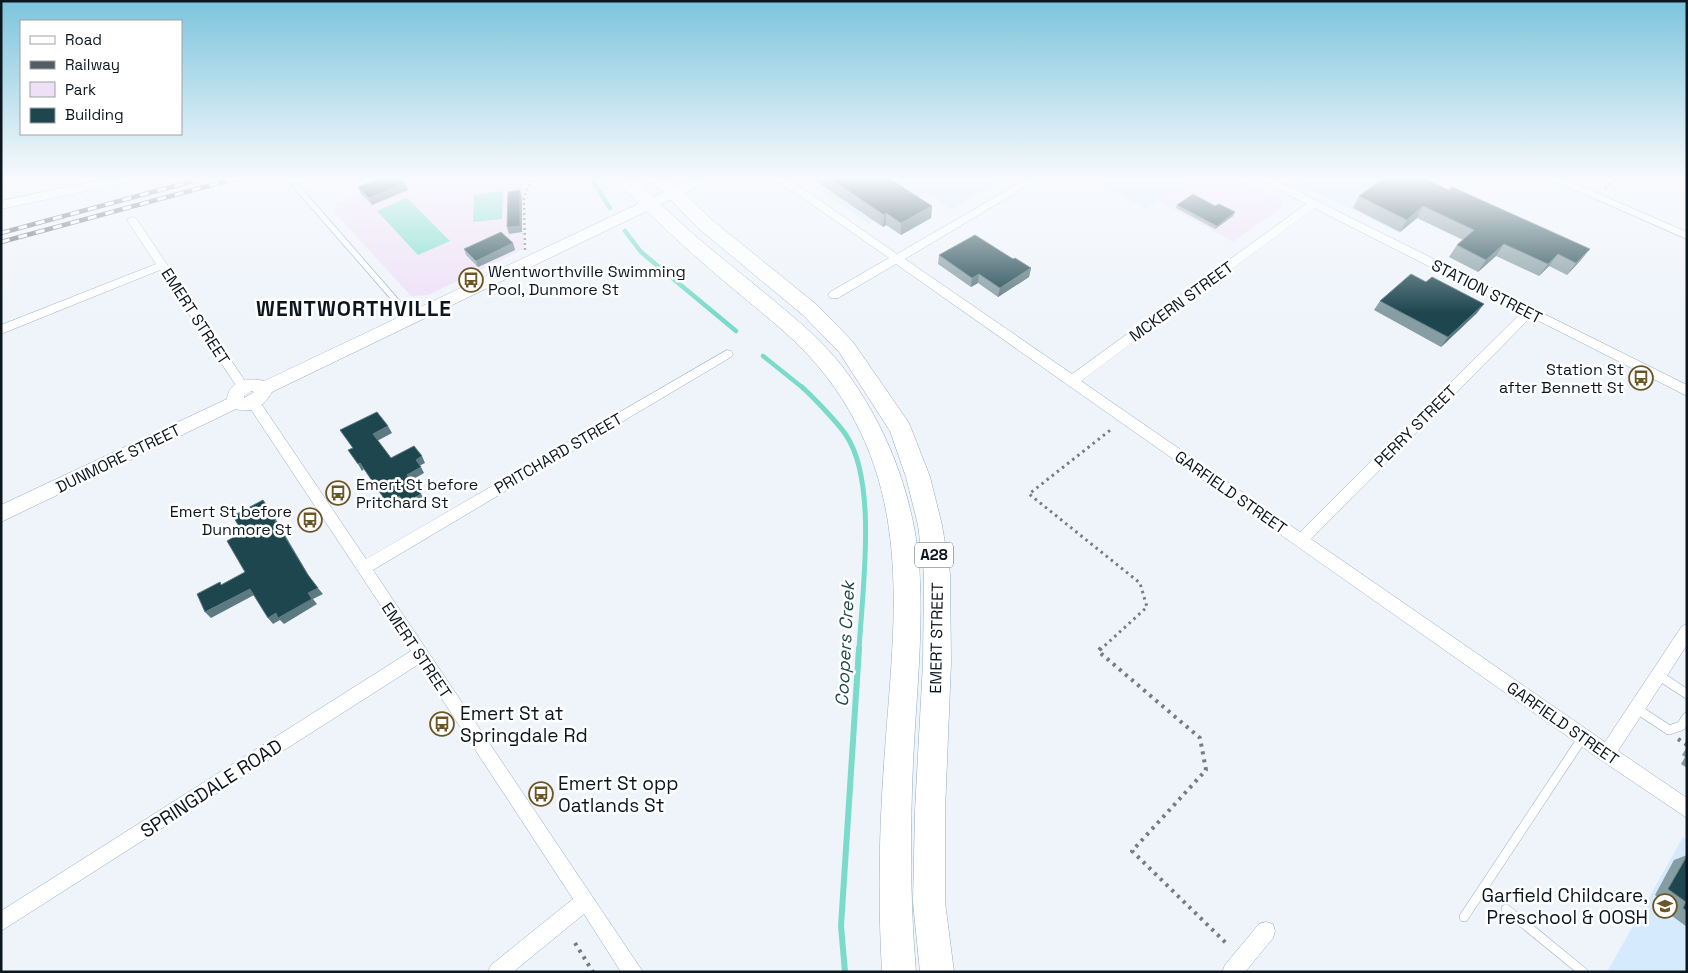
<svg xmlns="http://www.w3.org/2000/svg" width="1688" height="973" viewBox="0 0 1688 973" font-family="'Space Grotesk',sans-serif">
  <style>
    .built { fill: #d6eafe }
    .green { fill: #eee0f7 }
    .water { fill: #7adbcb }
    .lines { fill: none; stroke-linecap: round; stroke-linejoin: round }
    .stream-far2 { stroke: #7adbcb; stroke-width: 4.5 }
    .stream-far1 { stroke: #7adbcb; stroke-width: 5 }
    .stream { stroke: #7adbcb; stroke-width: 6 }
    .lane-far1-casing { stroke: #93adc6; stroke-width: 7 }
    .lane-casing { stroke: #93adc6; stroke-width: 10 }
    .street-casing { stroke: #93adc6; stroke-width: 1 }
    .secondary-casing { stroke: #93adc6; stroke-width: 1 }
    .highway-casing { stroke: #93adc6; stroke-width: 1 }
    .path-far2 { stroke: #757d84; stroke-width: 2.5; stroke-dasharray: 2 3; stroke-linecap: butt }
    .path-far1 { stroke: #757d84; stroke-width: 3; stroke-dasharray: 2.5 4; stroke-linecap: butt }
    .path { stroke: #757d84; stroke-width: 4; stroke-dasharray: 3 5; stroke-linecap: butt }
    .lane-far1 { stroke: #fff; stroke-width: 5.5 }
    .lane { stroke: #fff; stroke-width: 9 }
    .street { fill: #fff; fill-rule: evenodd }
    .secondary { fill: #fff; fill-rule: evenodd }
    .highway { fill: #fff; fill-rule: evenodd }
    .rail-casing { stroke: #545c64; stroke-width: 4.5 }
    .rail { stroke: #fff; stroke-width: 3; stroke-dasharray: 9; stroke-linecap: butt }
    .wall { fill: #869da4 }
    .shaded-wall { fill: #5d7a82 }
    .building { fill: #1e464f; stroke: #5d7a82 }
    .labels { text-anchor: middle; stroke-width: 5; stroke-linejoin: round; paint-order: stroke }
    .shield { fill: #fff; stroke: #555c62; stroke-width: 1 }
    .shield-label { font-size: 15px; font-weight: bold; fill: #0c161f }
    .poi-label { font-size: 16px; fill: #0c161f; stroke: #fff; text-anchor: start }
    .street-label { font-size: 16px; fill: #0c161f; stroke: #fff }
    .water-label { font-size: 18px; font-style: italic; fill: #1d4942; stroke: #fff }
    .near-poi-label { font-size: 19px; fill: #0c161f; stroke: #fff; text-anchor: start }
    .near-street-label { font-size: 19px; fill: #0c161f; stroke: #fff }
    .district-label { font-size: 21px; font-weight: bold; letter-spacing: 1px; fill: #0c161f; stroke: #fff }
  </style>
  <rect width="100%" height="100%" fill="#eff4fa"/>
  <!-- built -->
  <path class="built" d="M802,177h206l-56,32 -27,-16 -56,31z
    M1089,177h105l-48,32z
    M1284,177h123l39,18 -46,38z
    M1683,837l4,3v132h-80z"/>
  <!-- green -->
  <path class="green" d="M401,177h122l1,72 -96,46 -17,1 -77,-84 3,-9z
    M1194,177h43l44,22 3,5 -2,3 -49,35 -75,-41z"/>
  <!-- water -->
  <path class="water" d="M503,191l-1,28 -29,3 1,-27z
    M407,198l43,43 -32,14 -41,-44z"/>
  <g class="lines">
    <!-- stream-far2 -->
    <path class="stream-far2" d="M590,177l20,31
      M625,231l16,21 95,79
      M763,356l40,32"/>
    <!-- stream-far1 -->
    <path class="stream-far1" d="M802,387c11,10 36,36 44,48 32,48 16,157 13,215"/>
    <!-- stream -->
    <path class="stream" d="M845,972l-4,-46 18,-278"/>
    <!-- lane-far1 casing -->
    <g class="lane-far1-casing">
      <path id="lane-far1" d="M296,186l115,132"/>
    </g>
    <!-- lane casing -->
    <g class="lane-casing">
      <path id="lane" d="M1658,675l29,19
        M1637,709l32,21 12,-4 6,-9
        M1506,909l77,63
        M1464,917l119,-180"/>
    </g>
    <!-- street casing -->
    <g class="street-casing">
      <path id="street" d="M769,177h13l26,15 89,62 133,-77h12l-137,82 167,115 234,-170 -50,-27h13l418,208v11l-156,-79 -220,222 294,203 77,-116 5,-2v21l-69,106 69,47v20l-86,-58 -705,-496 -58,34h-8l-2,-3 2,-3 59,-34 -89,-62zM1314,208l207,105 -221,219 -219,-151z
        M1546,177h14l127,55v7z
        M132,217l4,1 111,166 2,3 -2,3h-8l-79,-120 -159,64v-9l155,-61 -29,-44z
        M727,350l4,1 2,3 -2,3 -358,213 270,402h-22l-37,-58 -71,58h-25l3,-7 82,-66 -154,-235 -418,267v-20l410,-260 -163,-246 -1,-3 1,-3h10l108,160z
        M1266,922l7,2 2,7 -2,7 -28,34h-23l3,-7 34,-41z"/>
    </g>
    <!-- secondary casing -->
    <g class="secondary-casing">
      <path id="secondary" d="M114,177h27l-7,4 -133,28v-8z
        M695,177h18l-2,3 -439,212c-8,14 -20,22 -36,17l-235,113v-17l226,-106c2,-18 22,-22 37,-18zM251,391l3,1 -10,6v-2z"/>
    </g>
    <!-- highway casing -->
    <g class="highway-casing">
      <path id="highway" d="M615,177h19c35,38 75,71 115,103 32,27 67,53 93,86 43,56 71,127 77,197 5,66 -3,134 -6,200 -3,70 -3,139 3,209h-34c-4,-70 -3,-139 2,-208 9,-137 33,-270 -58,-388 -25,-33 -58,-58 -89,-84 -28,-23 -55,-47 -81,-72 -14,-14 -30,-27 -41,-43z
        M649,177h19l44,43 105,85 36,37 56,81 21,54 12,48 8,49 1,89 -6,148v91l9,70h-34l-7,-70 2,-91 8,-148 1,-89 -6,-49 -12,-48 -16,-46 -51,-79 -36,-37 -105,-87z"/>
    </g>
    <!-- path-far2 -->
    <path class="path-far2" d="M745,177v2
      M1605,188l13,-11
      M525,250l-1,-50 2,-9 9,-14"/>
    <!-- path-far1 -->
    <path class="path-far1" d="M1100,650l47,-43 -7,-24 -111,-89 84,-66"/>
    <!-- path -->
    <path class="path" d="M1101,648l-3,3 102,87 6,32 -74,81 94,92
      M1678,739l9,6
      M575,943l18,29"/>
    <!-- lane-far1 -->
    <use href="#lane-far1" class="lane-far1"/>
    <!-- lane -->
    <use href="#lane" class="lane"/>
    <!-- street -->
    <use href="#street" class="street"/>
    <!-- secondary -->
    <use href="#secondary" class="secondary"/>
    <!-- highway -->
    <use href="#highway" class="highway"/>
    <!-- rail casing -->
    <g class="rail-casing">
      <path id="rail" d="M1,233l207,-56
        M1,242l240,-65"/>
    </g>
    <!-- rail -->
    <use href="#rail" class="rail"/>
  </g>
  <!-- wall -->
  <path class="wall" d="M810,177h77l45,29 -1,12 -30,17 -15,-10 -3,2z
    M358,187l50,3 -36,15 -11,-11z
    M1449,190l141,59 -10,12 -13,14 -18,-9 -10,10 -43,-20 -18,16 -29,-15 8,-12 6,-5 -46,-22 -17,14 -47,-24 6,-12z
    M1177,205l56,11 -18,13 -39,-21z
    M513,243l2,7 -37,17 -12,-12 -2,-6z
    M939,255l74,4 18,9 -2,9 -31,20 -20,-14 -7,4 -33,-23z
    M1380,301l97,12 -36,34 -67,-37z
    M1687,747v21l-6,-4 4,-7 -3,-2z
    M1687,855v72l-19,-14 4,-5 -17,-13 19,-35z"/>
  <!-- shaded-wall -->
  <path class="shaded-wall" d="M405,183l3,7 -36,15 -3,-7z
    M520,190l2,7v35l-13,2 -2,-7z
    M932,206l-1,12 -30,17v-12z
    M1423,206l-6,12 -17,14 7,-12z
    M1235,212l-2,4 -18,13 2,-3z
    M886,213v12l-3,2 1,-12z
    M513,243l2,7 -37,17 -2,-6z
    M1504,244l-8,12 -18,16 8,-12z
    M1590,249l-10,12 -13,14 9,-12z
    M1558,254l-9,12 -10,10 9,-12z
    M1031,268l-2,9 -31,20 2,-9z
    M979,274l-1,9 -7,4 1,-9z
    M1484,304l-7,9 -36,34 7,-10z
    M388,426l4,7 -15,8 -4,-7z
    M422,456l3,7 -6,3 -3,-6z
    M360,463l4,6 -2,2 -4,-7z
    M421,467l3,6 -14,8 -3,-6z
    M421,494l4,6 -16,9 -4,-6z
    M399,496l4,6 -12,7 -4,-6z
    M263,500l5,6 44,75 11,13 -10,5 4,5 -33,20 -4,-4 -7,4 -5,-6 40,-25v-18z
    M250,589l6,5 -45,24 -6,-6z"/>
  <!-- building -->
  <path class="building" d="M383,177h16l6,6 -36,15 -11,-11z
    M828,177h59l45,29 -31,17 -15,-10 -2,2z
    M1385,177h37l27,13 3,-3 138,62 -14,14 -18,-9 -10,10 -44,-20 -18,16 -29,-15 17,-15 -51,-24 -16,14 -48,-24z
    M520,190v36l-13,1 1,-35z
    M1193,194l22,12 4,-2 16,8 -18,14 -40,-21z
    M501,232l12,11 -37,18 -12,-12z
    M975,235l38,24 2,-1 16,10 -31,20 -21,-14 -7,4 -33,-23z
    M1411,274l15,8 6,-5 52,27 -36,33 -68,-36z
    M377,412l11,14 -15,8 18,24 23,-12 8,10 -6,4 5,7 -14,8 14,19 -16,9 -6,-7 -12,7 -27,-40 -2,1 -10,-14 5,-2 -13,-18z
    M263,500l45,75 10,13 -10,5 4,6 -34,19 -2,-5 -8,5 -18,-29 -45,23 -8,-18 23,-12 1,3 24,-13 -18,-31 15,-9 -9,-16z
    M1687,856v55l-4,-3 3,-6 -18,-13z"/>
  <!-- sky -->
  <linearGradient id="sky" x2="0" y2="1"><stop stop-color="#7cc4dc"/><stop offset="0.57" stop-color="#f8fafd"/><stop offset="1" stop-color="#f8fafd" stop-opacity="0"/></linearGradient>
  <rect width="1688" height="313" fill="url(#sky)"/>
  <!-- icons -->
  <defs>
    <g id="bus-ring" transform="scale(1.25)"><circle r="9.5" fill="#fff" stroke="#6d5626" stroke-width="1.5"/><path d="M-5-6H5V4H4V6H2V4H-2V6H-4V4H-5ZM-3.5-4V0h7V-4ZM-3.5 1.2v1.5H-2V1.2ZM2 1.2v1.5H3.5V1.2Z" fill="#6d5626"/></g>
    <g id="school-ring" transform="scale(1.25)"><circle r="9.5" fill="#fff" stroke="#6d5626" stroke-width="1.5"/><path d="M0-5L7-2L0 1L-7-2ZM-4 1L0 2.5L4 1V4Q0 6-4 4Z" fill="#6d5626"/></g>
  </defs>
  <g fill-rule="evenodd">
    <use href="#bus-ring" x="471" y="280"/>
    <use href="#bus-ring" x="1641" y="378"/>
    <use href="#bus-ring" x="338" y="493"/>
    <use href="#bus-ring" x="310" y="520"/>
    <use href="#bus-ring" x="442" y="724"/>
    <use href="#bus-ring" x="541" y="794"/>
    <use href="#school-ring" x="1665" y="906"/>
  </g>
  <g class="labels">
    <!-- shield labels -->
    <rect class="shield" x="915" y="542.5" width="38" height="25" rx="4"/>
    <g class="shield-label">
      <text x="934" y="560">A28</text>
    </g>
    <!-- poi labels -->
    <g class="poi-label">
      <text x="488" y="277">Wentworthville Swimming<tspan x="488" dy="18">Pool, Dunmore St</tspan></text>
      <text x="1624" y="375" text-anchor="end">Station St<tspan x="1624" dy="18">after Bennett St</tspan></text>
      <text x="356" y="490">Emert St before<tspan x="356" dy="18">Pritchard St</tspan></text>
      <text x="292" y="517" text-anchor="end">Emert St before<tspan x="292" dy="18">Dunmore St</tspan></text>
    </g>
    <!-- street labels -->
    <g class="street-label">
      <text transform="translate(1487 291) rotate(27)" y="6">STATION STREET</text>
      <text transform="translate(1181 301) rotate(-36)" y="6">MCKERN STREET</text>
      <text transform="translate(196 316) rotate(57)" y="6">EMERT STREET</text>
      <text transform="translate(1415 426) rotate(-45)" y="6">PERRY STREET</text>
      <text transform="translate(558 453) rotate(-30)" y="6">PRITCHARD STREET</text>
      <text transform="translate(118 458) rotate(-26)" y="6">DUNMORE STREET</text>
      <text transform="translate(1231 492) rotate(35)" y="6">GARFIELD STREET</text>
      <text transform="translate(936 638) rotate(-89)" y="6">EMERT STREET</text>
      <text transform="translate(417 650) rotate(56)" y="6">EMERT STREET</text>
      <text transform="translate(1563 723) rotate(35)" y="6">GARFIELD STREET</text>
    </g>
    <!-- water labels -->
    <g class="water-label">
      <text transform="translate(845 644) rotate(-87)" y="6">Coopers Creek</text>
    </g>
    <!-- near-poi labels -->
    <g class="near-poi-label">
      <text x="460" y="720">Emert St at<tspan x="460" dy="22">Springdale Rd</tspan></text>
      <text x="558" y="790">Emert St opp<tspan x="558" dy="22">Oatlands St</tspan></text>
      <text x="1648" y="902" text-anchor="end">Garfield Childcare,<tspan x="1648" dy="22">Preschool &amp; OOSH</tspan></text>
    </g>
    <!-- near-street labels -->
    <g class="near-street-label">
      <text transform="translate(211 788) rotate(-33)" y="7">SPRINGDALE ROAD</text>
    </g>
    <!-- district labels -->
    <g class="district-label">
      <text x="354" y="316">WENTWORTHVILLE</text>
    </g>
  </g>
  <!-- border -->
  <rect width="1688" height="973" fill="none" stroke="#0c161f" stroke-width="5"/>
  <!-- legend -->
  <rect x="20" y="20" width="162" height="115" fill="#ffffff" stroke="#9ea2a5"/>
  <rect x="30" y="36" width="25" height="8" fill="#ffffff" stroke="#9ea2a5"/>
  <text x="65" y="45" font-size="15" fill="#0c161f">Road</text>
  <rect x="30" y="61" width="25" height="8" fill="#545c64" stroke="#9ea2a5"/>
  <text x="65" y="70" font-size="15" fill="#0c161f">Railway</text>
  <rect x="30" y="82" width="25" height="15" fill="#eee0f7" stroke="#9ea2a5"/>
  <text x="65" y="95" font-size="15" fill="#0c161f">Park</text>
  <rect x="30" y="108" width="25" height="15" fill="#1e464f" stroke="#9ea2a5"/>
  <text x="65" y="120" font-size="15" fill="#0c161f">Building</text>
</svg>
